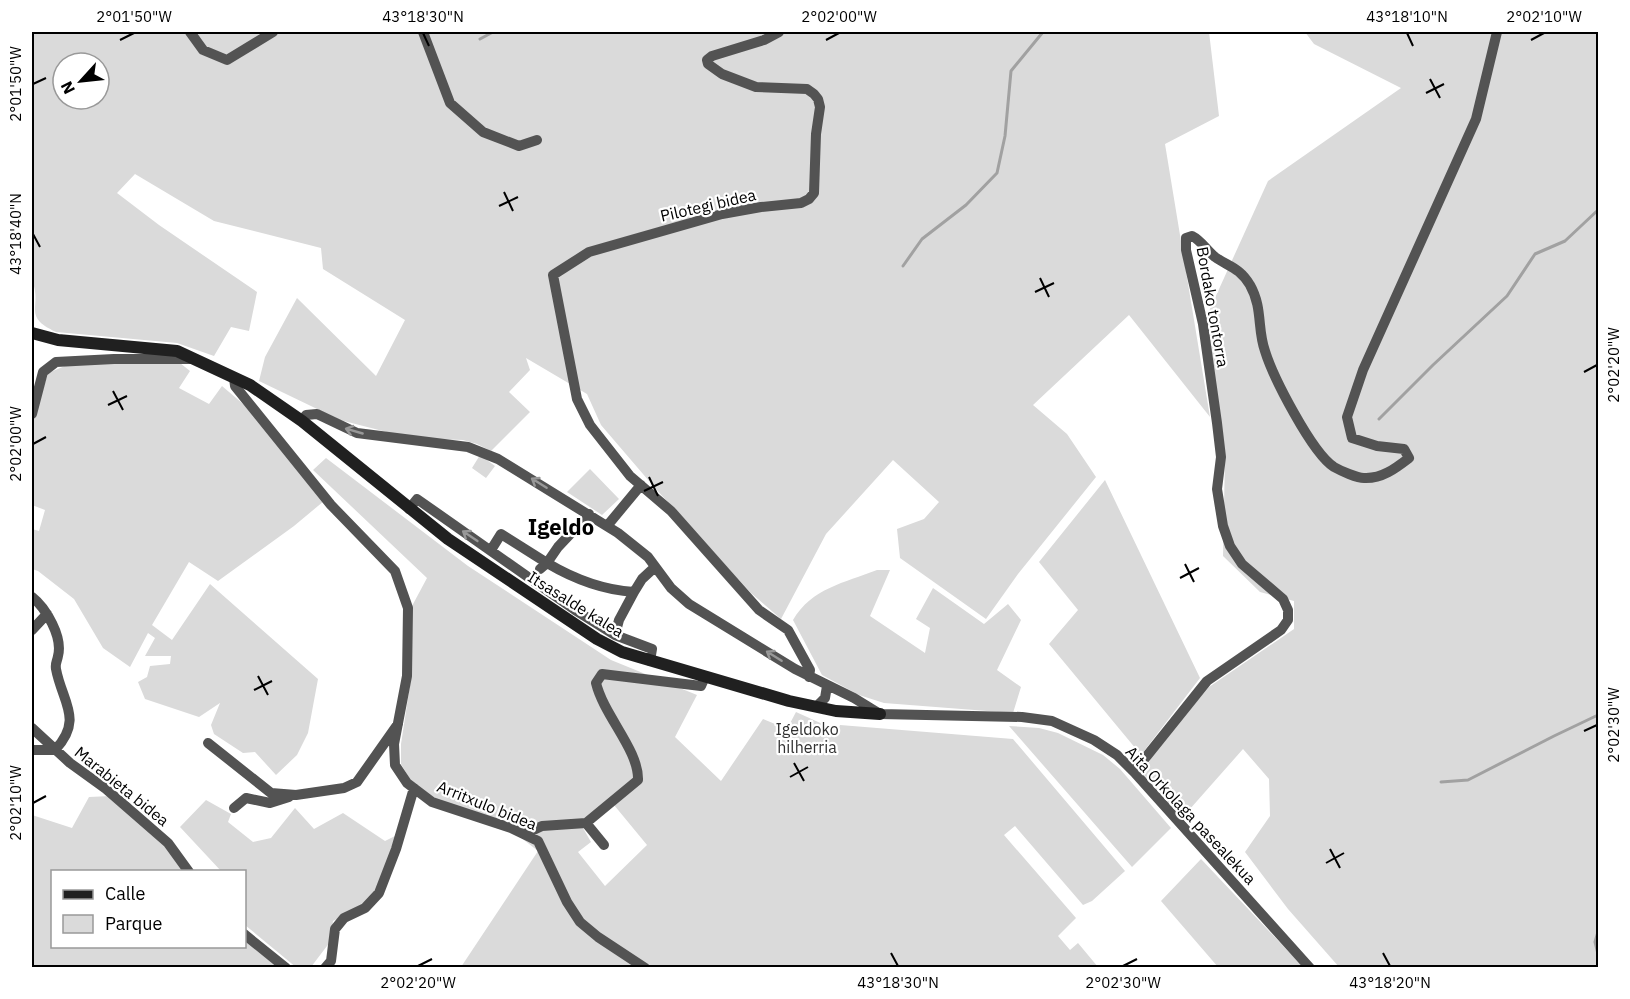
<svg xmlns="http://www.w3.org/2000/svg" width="1630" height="999" viewBox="0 0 1630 999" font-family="'IBM Plex Sans',sans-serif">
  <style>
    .green { fill: #dadada; fill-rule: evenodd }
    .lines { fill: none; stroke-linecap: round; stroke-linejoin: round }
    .stream { stroke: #a1a1a1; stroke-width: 3 }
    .street { stroke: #535353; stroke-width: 10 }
    .secondary { stroke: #202020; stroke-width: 12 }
    .oneway { stroke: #989898 }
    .ticks { fill: none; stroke: #000; stroke-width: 2 }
    .labels { text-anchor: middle; stroke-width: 4.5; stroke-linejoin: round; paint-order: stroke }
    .street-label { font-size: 16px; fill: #000; stroke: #fff }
    .park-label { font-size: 16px; fill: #313131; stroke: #fff }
    .district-label { font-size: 22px; font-weight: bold; fill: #000; stroke: #fff }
    .neatline { fill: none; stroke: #000; stroke-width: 2 }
    .ticks-label { font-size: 15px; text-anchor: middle; fill: #000 }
  </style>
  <rect width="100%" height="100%" fill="#fff"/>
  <!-- green -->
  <path class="green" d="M32,32h1177l10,84 -54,28 45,273 -81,-102 -96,90 34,29 29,43 -78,97 -32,45 -86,-61 -3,-29 27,-10 15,-17 -46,-42 -67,74 -45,85 -30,-26 -96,-105 -54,-63 -14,-31 -61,-36 4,12 -21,22 21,20 -39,39 -14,-7 -14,-4 -53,-2 -70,-18 -81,-39 6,-24 32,-59 79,78 29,-56 -82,-51 -2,-21 -107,-27 -79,-47 -18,19 42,32 98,67 -8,39 -18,-4 -17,29 -37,-13 -121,-11c-35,-16 -13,-25 -24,-52zM63,63h36v36h-36z
    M1305,32h293v935h-259l-51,-58 -43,-57 25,-36 -1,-37 -26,-30 -61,69 -38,-43 9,-22 56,-66 85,-58v-28l-34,-9 -37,-36 2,-99 -20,-137 63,-139 133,-93 -87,-44z
    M104,363h76l10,8 -11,17 30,16 13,-18 27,23 75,92 -30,25 -76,55 -29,-19 -37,63 20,15 38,-56 108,95 -10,54 -11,22 -21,20 -21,-23 -12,1 -29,-19 -3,-9 9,-22 -21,14 -54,-18 -7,-17 9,-5 3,-11 20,-2 1,-8h-26l10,-18 -7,-5 -18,34 -27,-19 -29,-49 -36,-28 -6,-2v-40l7,2 6,-21 -13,-5v-80l16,-52 17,-7z
    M480,455l15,11 -9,12 -14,-10z
    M326,458l142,108 143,94 86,35 -22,42 46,44 42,-62 24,10 9,-17 42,19 2,-6 173,14 112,132 -33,30 -9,4 -68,-79 -11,9 72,83 -18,18 12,14 8,-7 20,24h-637l77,-116 -41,-32 -63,-20 -23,-18 -10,-17v-20l11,-72v-66l15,-28 -114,-108zM614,805l33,40 -42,41 -27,-34 13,-10 -8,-14z
    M590,469l29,30 -17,16 -35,-23z
    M1105,480l95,198 -59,77 -92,-111 29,-34 -39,-48z
    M877,570h13l-20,46 55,37 5,-25 -14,-9 17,-31 51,36 24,-20 13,16 -24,50 24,17 -8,26 -129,-10 -25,-8 -37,-20 -29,-55c19,-32 51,-37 84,-50z
    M1009,726l30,2 19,5 45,22 17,14 51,59 -39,39z
    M111,796l56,48 20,27 -135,1v74h192l1,-7 32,28h-245v-152l40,13 17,-31z
    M206,800l25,14 -3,8 25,20 18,-4 24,-30 19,21 29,-16 42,28 12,-6 -19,53 -13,16 -32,17 -3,21 -19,25 -14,1 -52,-43 -1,-53 -23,-1 -41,-44z
    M1201,859l102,108h-85l-57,-66z"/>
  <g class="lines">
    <!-- stream -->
    <path class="stream" d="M480,39l13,-7
      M903,266l19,-27 44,-34 31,-32 8,-37 6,-65 32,-39
      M1379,419l54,-54 74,-69 28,-42 30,-13 33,-31
      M1441,782l27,-2 86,-44 44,-21
      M1598,932l-3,10 3,12"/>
    <!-- street -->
    <path class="street" d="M190,32l13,18 24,10 46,-28
      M423,32l27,71 33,29 36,14 18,-6
      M779,32l-15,8 -52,16 -5,4 1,4 14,10 34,13 51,2 7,5 4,5 2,8 -4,27 -2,59 -5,6 -8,4 -40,4 -39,7 -133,38 -36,23 24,124 13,26 40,51 41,35 88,99 29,20 22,40 -1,7
      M234,378l1,8 96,119 64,66 13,37 -1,68 -13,68 1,21 12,18 25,19 79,26 27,13 29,61 13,20 18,15 47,31
      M32,414l11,-42 13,-10 58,-3h79
      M302,421l4,-6 11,-1 40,19 111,14 30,12 120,74 30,24 23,31 18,16 106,65 59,29 26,16 142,3 30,4 42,19 23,15 17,17 176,196
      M409,509l8,-10 158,111 40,25 37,14 -2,12
      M589,514l-31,33 -11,16c27,16 56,27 87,29l8,-13 13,-12
      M607,526l34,-41
      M491,550l10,-16 46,29 -7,6
      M32,597c14,11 31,40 26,59 -1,6 -3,7 -2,13 6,33 28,50 -1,81h-23
      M32,630l15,-16
      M615,635l4,-15 15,-28
      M816,707l9,-9 2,-12
      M32,728l38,35 36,26 62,54 21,29
      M208,743l63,50 25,2 48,-7 13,-6 41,-58
      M1134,772l73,-91 74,-51 7,-10v-10l-5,-11 -41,-35 -12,-18 -7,-20 -6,-37 4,-32 -4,-34 -14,-99 -17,-74v-12l6,-2c10,5 14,14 23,21 14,10 24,10 35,28 13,23 7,44 15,66 8,26 47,102 69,116 7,4 23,11 30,11 18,1 32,-10 45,-20l-5,-9 -27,-3 -25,-8 -5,-21 16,-47 113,-251 21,-87
      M234,808l12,-10 24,5 19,-6
      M586,823l18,22
      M525,834l17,-8 44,-3 52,-43c1,-30 -34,-64 -42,-97l6,-9 99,12 4,-9
      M244,934l42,34
      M325,968l6,-7 4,-32 9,-11 21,-10 14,-15 17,-44 18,-61"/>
    <!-- secondary -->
    <path class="secondary" d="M32,333l26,7 119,11 73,34 52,36 146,118 149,100 25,13 167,49 47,10 44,3"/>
  </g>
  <!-- one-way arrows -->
  <defs><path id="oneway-shaft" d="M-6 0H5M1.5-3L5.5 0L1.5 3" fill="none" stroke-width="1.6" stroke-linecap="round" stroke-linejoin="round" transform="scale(1.5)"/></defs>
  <g class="oneway">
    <use href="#oneway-shaft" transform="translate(354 431) rotate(-164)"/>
    <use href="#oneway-shaft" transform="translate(539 483) rotate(-148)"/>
    <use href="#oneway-shaft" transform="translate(470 536) rotate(-146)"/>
    <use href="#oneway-shaft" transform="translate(774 656) rotate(-148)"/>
  </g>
  <!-- ticks -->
  <path class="ticks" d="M423,33l6,13M1407,33l6,13M120,40l14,-7M826,40l13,-7M1531,40l13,-7M1430,79l10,19M33,84l13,-6M1426,93l18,-9M504,192l9,19M499,206l19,-9M33,234l7,13M1040,278l9,19M1035,292l19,-9M1584,372l13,-7M113,391l10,19M108,405l19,-9M33,444l13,-7M649,477l9,19M644,491l19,-9M1185,564l9,18M1180,578l19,-10M258,676l10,19M254,690l18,-9M1584,731l13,-6M794,763l10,18M790,777l18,-10M33,803l13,-7M1330,849l10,19M1326,863l18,-10M891,953l7,13M1383,953l7,13M418,966l14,-7M1123,966l14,-7"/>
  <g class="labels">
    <!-- street labels -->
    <g class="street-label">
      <text transform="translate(708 205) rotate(-13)" y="6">Pilotegi bidea</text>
      <text transform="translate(1213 307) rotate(80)" y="6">Bordako tontorra</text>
      <text transform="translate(576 604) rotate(32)" y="6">Itsasalde kalea</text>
      <text transform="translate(122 786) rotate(39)" y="6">Marabieta bidea</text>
      <text transform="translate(487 805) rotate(22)" y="6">Arritxulo bidea</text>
      <text transform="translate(1191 815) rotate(47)" y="6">Aita Orkolaga pasealekua</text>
    </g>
    <!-- park labels -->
    <g class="park-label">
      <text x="807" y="735">Igeldoko<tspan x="807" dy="18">hilherria</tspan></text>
    </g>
    <!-- district labels -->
    <g class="district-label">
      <text x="561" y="535">Igeldo</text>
    </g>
  </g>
  <!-- border -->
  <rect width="1630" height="999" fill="none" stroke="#ffffff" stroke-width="66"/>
  <!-- legend -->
  <rect x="51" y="870" width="195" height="78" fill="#ffffff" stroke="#999999" stroke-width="1.5"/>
  <rect x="63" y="890" width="30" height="9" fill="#202020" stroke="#999999" stroke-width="1.5"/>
  <text x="105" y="900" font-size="18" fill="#000000">Calle</text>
  <rect x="63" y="915" width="30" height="18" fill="#dadada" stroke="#999999" stroke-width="1.5"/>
  <text x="105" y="930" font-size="18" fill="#000000">Parque</text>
  <!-- north arrow -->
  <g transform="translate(81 81) rotate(243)"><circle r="28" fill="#ffffff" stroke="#999999" stroke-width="1.5"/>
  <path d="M0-4.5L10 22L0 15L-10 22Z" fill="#000000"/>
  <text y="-9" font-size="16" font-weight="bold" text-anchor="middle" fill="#000000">N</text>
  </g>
  <rect x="33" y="33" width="1564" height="933" class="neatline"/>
  <g class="ticks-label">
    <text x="134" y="22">2°01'50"W</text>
    <text x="423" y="22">43°18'30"N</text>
    <text x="839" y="22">2°02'00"W</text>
    <text x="1407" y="22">43°18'10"N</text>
    <text x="1544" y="22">2°02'10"W</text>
    <text transform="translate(16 84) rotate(-90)" y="5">2°01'50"W</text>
    <text transform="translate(16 234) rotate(-90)" y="5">43°18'40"N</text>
    <text transform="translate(1614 365) rotate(-90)" y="5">2°02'20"W</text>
    <text transform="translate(16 444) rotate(-90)" y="5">2°02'00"W</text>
    <text transform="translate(1614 725) rotate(-90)" y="5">2°02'30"W</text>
    <text transform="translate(16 803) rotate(-90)" y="5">2°02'10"W</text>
    <text x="418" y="988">2°02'20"W</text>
    <text x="898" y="988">43°18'30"N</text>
    <text x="1123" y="988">2°02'30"W</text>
    <text x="1390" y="988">43°18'20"N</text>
  </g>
</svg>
